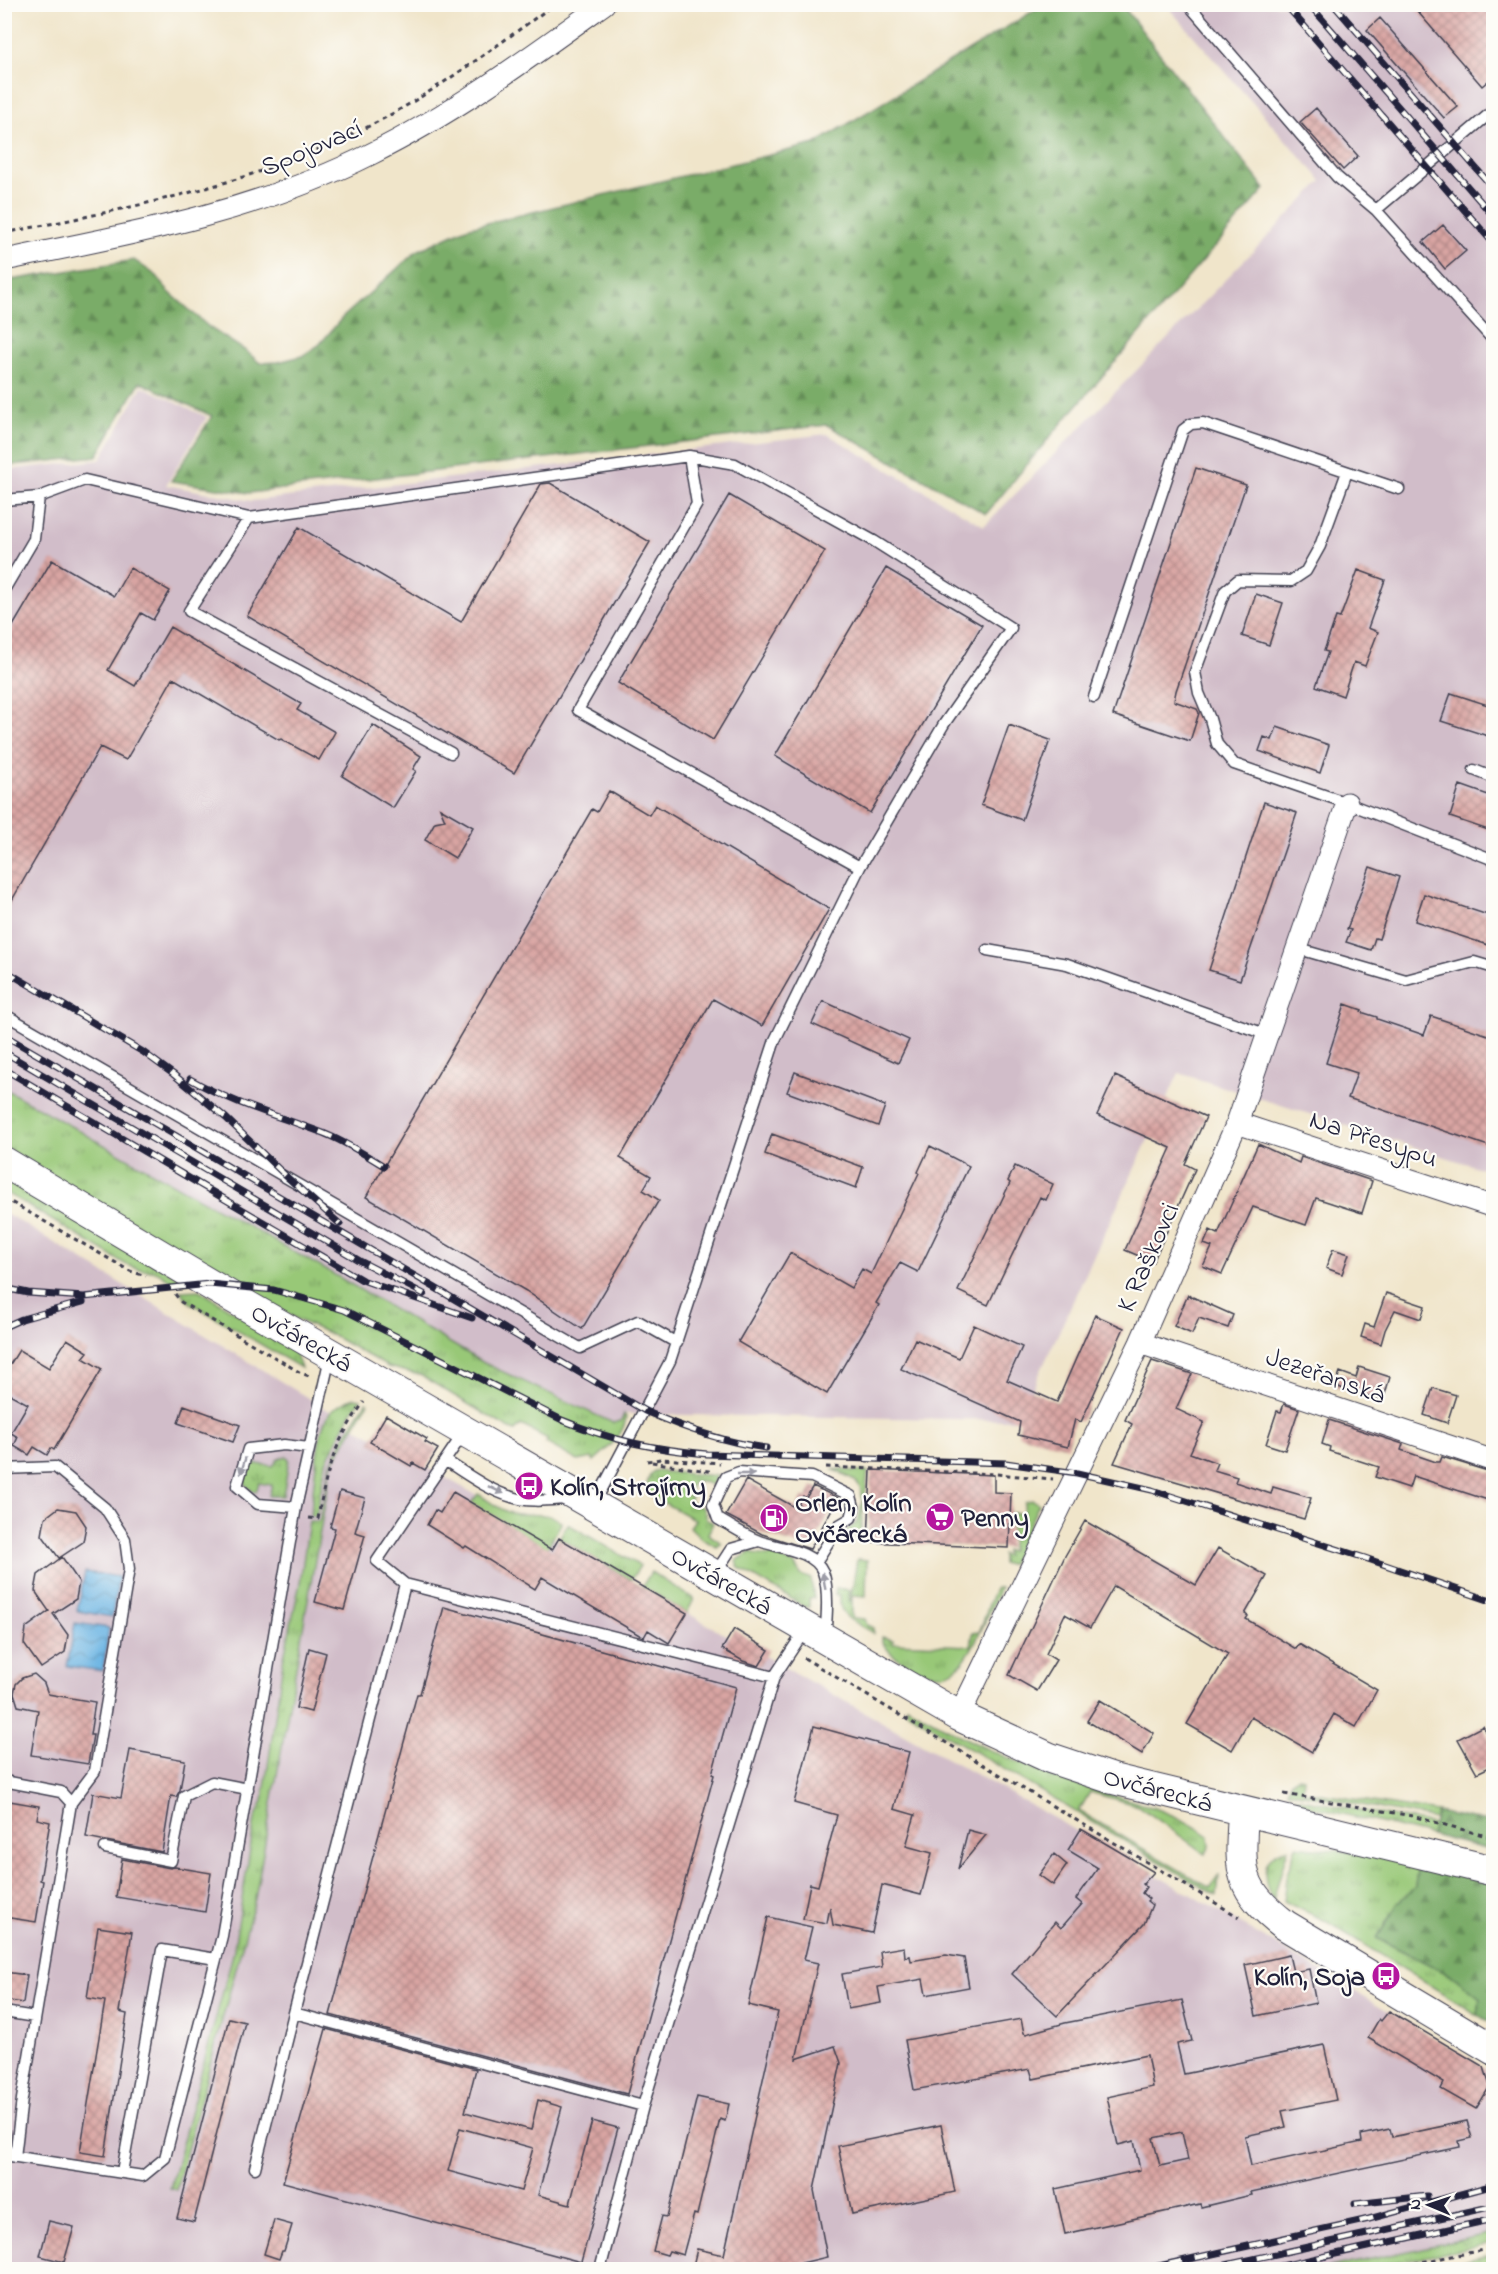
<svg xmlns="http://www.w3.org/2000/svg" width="1498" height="2274" viewBox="0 0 1498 2274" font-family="'Indie Flower',sans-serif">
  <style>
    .industrial { fill: #d1bdc9 }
    .grass { fill: url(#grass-tufts); stroke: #5d7559; stroke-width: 1.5 }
    .forest { fill: url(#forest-firs); stroke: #4e6752; stroke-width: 1.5 }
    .garden { fill: url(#garden-dots); stroke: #5d7559; stroke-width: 1.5 }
    .water { fill: url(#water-waves); stroke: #466b8f; stroke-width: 1.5 }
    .building { fill: url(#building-cross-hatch); fill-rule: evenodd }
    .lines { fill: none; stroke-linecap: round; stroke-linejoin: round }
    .service-casing { stroke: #413f50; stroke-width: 13 }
    .minor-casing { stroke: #413f50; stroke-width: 23 }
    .secondary-casing { stroke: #413f50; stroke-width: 32 }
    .path { stroke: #413f50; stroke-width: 3; stroke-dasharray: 4.5 4.5; stroke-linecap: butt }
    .service { stroke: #fff; stroke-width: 10 }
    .minor { stroke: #fff; stroke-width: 21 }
    .secondary { stroke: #fff; stroke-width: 30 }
    .rail-casing { stroke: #22223b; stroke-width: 7 }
    .rail { stroke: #fdfcf7; stroke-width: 4.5; stroke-dasharray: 14; stroke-linecap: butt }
    .oneway { fill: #9c9ca7 }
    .labels { text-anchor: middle; stroke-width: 4.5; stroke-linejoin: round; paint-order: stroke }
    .street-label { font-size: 27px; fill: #22223b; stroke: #fdfcf7 }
    .poi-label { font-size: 27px; font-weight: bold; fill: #22223b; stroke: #fdfcf7; text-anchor: start }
  </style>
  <defs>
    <pattern id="grass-tufts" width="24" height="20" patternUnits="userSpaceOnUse" patternTransform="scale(1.5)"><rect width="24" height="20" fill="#98c877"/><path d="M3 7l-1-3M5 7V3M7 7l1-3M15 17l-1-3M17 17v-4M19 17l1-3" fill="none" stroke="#7ca263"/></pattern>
    <pattern id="forest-firs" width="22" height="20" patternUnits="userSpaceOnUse" patternTransform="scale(1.5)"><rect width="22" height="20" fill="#7aac68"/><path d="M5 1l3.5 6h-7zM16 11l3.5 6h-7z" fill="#648c57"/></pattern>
    <pattern id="garden-dots" width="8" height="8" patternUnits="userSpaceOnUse" patternTransform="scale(1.5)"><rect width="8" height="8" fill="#98c877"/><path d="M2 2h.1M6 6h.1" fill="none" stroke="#7ca263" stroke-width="1.8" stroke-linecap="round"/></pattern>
    <pattern id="water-waves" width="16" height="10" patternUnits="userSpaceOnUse" patternTransform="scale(1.5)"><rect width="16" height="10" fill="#6bb4e3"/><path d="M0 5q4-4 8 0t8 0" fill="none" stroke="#5892b9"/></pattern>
    <pattern id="building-cross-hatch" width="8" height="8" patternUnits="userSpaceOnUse" patternTransform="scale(1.5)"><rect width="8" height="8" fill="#d9a5a3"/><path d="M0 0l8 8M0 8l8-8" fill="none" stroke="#b08686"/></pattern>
  </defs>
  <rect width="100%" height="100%" fill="#fdfcf7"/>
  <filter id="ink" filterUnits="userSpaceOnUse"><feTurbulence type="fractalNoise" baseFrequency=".0167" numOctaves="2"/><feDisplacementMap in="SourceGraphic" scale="12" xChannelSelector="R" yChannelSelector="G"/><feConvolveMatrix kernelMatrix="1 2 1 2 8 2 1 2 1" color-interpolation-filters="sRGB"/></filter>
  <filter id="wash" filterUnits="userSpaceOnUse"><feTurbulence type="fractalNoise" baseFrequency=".008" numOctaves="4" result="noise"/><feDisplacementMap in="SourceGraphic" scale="24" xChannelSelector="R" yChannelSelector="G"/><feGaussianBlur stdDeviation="1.35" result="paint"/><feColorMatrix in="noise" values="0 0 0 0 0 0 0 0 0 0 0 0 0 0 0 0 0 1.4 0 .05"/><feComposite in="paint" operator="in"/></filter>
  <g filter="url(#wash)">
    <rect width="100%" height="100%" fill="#f0e5ca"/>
    <!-- industrial -->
    <path class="industrial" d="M1166,5h327v1167l-314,-99 -161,347 -393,-6 -4,7 -8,2 -129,-60 -142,-84 -337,-190v-619l95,-10 42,-74 65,31 -41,68 86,16 575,-67 157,92 338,-345z
      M4,1212l358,219 840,470 291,172v160l-168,37 -1320,-1z"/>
    <!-- grass -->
    <path class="grass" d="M5,1089l337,190 142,84 129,60 8,-2 3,-7 2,3c-2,19 -19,32 -32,44l-2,-3 -14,3 -32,-18 2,-4 -27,-14 -6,6 -7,-3 -88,-53 -32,-8 -60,-34 -30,-13 -293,-172z
      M5,1175l183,108h-14l-16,-11 -20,-3 -13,-5 -120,-72z
      M199,1290l94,58 8,20 -112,-66 -9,-11z
      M355,1398l6,1 -10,14 -25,49 -10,54h-6c4,-24 6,-78 16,-97 7,-12 17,-17 29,-21z
      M366,1402l2,1 -36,61 -77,435 -79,291 -6,-2 63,-234 22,-135 8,-18 20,-140 17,-78 9,-62h10l12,-58 13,-26z
      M286,1456l3,3 -6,37h-14l3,-11 -13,-2 -3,9c-16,-5 -13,-16 -8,-29l25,3 5,-7z
      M832,1469l36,3 -8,63 -17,-2c4,-3 9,-6 12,-9 6,-7 9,-28 5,-37 -4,-9 -20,-14 -28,-18z
      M654,1471l63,5 -6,9 -12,-5 -2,4 -4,-2 -6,13 4,2 -2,4 14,7 3,10 7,5 -5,11 14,9 -5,4 -15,-8 -12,-12 5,-7 -45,-25c-5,-8 -3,-18 4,-24z
      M478,1494c10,6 22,16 33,19 18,4 35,-3 51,9l-15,26 -76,-45z
      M1032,1500l7,4 -28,60h-9v-9l4,1v-5h5l1,-38h11l2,-11z
      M568,1524l72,42 -9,14 -72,-42z
      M752,1551l1,3 16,2 3,-3 23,12 6,10 10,4 3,19 -5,1v8h-4l-66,-39 -3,-7z
      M857,1559l10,1 -1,36 -14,-1v23l13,1 2,6 6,3 1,6c-16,-11 -37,-15 -34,-38l-5,-1 1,-7 14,2 -2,11h2z
      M651,1572l43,27 -7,14 -45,-26z
      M996,1588h4c-6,14 -12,28 -19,42 -14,29 -26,56 -63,39 -16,-7 -27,-13 -36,-27v-5l11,3v3l78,3 2,-13 6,-1c6,-12 11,-37 17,-44z
      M907,1706c39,23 80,45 123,61 26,11 55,20 82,28 35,10 67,19 97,41l1,11 -5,7 -66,-48 -49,-14 -11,19 131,77 9,-12 -2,20 -311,-185z
      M1298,1777l6,1 -1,13 134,21 -2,7 -148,-28 3,-9z
      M1290,1797l144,27 -3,11 -122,-29 -15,-4z
      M1296,1846l82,9 40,8 -3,24 -17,16 -21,35 77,39 26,21 -2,17 -154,-95 -41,-19 3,-23z
      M1288,1848l-15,53c-11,-22 -14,-45 15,-53z
      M1493,2233v11l-132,25h-36z"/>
    <!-- forest -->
    <path class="forest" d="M1043,5h79l143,184 -210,242 -69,83 -159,-89 -578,68 -78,-12 41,-65 -72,-34 -43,74 -92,10v-185l129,-21 23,16 11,15 42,37 36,23 14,12 18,-1 24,-6 17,-11 23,-27 75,-67 49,-23 349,-84z
      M1437,1812l56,11v28l-62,-16z
      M1418,1863l75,20v142l-15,-10 2,-17 -26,-21 -77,-39 21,-35 17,-16z"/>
    <!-- garden -->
    <path class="garden" d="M1493,2254v15h-64z"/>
    <!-- water -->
    <path class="water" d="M85,1572l34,5 -7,40 -35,-6z
      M75,1623l34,5 -6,43 -36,-5z"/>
    <g id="blocks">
      <!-- building -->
      <path class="building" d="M1411,4h83v72l-12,10z
        M1380,18l78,89 -14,11 -77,-88z
        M1316,108l42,48 -15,14 -43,-48z
        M1443,225l23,26 -21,18 -22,-27z
        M1196,468l50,17 -70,206 -2,10 23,8 2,4 -9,28 -77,-26z
        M550,483l100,59 -136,231 -267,-157 52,-89 162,95 80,-138z
        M729,495l96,56 -112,189 -95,-57z
        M52,560l62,36 16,-28 40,23 -17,29 -12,-7 -33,57 27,16 35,-59 131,77 -4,6 38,22 -16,28 -38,-21 -2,1 -106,-62 -47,82 -26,-13 -96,167v-273z
        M886,568l96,57 -112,188 -95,-57z
        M1358,570l27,10 -17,48 10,4 -13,34 -11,-4 -11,34 -27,-10 12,-34 -4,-1 12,-34 4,1z
        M1256,594l27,9 -14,42 -27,-9z
        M1451,693l43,14v31l-53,-17z
        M373,725l48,31 -8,13 3,2 -23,37 -51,-32z
        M1009,725l41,15 -28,80 -41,-15z
        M1277,727l52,18 -9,28 -61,-22 5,-14 8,3z
        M1460,785l34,12v35l-44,-15z
        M609,791l40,24 6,-10 174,104 -67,117 -49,-27 -93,159 31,18 -8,14 16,10 -77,129 -56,-38 -160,-94 226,-388 5,3z
        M1264,802l33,11 -57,167 -31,-10z
        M440,808l33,19 -18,31 -30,-18 10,-18 10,-2z
        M1370,867l29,10 -20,62 -4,-1 -4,12 -25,-8 5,-12 -4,-1z
        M1424,894l70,23v30l-79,-26z
        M823,1001l86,39 -11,23 -86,-39z
        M1345,1004l17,6 -1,2 16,5v2l47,16 7,-19 63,21v111l-146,-50 9,-25 -31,-10z
        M795,1072l90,34 -7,20 -91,-34z
        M1115,1076l91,41 -21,47 10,5 -42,93 -28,-12 46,-102 -74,-33z
        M772,1134l91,33 -7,21 -91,-34z
        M1258,1144l41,19 2,-6 71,24 -10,32 -46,-15 -10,27 -53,-18 -31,67 -19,-8 9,-19 -8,-3 6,-14 8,4z
        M930,1146l39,20 -51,106 -18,-9 -24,40 3,2 -52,89 -89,-52 52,-89 61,35 11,-19 9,5 48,-101 -1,-1z
        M1015,1166l38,18 -7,16 -6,-3 -52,108 -30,-14 52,-108 -2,-2z
        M1333,1249l16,5 -7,20 -16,-6z
        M1386,1293l39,13 -4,13 -26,-9 -10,20 -4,14 -20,-7 4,-13 9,3z
        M1188,1295l45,20 -5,13 -29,-10 -7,16 -18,-8z
        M1095,1315l29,13 -43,94 -6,-3 -7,28 -50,-12 2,-13 -119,-53 14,-30 44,19 15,-33 48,22 -15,33 50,22z
        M67,1339l21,13 -5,6 19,11 -48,81 -3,-2 -4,7 -13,-8 -5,8 -15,-9 4,-9 -7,-4 17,-29 -24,-13v-17l15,-24 30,18z
        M1152,1361l40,13 -16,35 28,13 -14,31 27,10 -3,7 23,7 -2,5 36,12 2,-7 38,11 -7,21 -190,-56 18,-39 -7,-4z
        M1359,1367l31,10 -5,17 -5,-2 -2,8 -43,-14 5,-14 16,6z
        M1433,1388l23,7 -9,28 -23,-8z
        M1284,1404l15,5 -14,41 -19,-6 11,-33 4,1z
        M184,1405l56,20 -7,17 -55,-19z
        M386,1415l41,24 -2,3 13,7 -13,21 -12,-7 -2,3 -41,-24z
        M1329,1420l74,24 -2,6 35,12h4l2,-5 52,16v29l-81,-26 -4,12 -34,-11 4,-10 -50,-16 1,-4 -8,-3z
        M871,1470l123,5v17l17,1 -2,55 -141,-6z
        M746,1480l50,28 7,-12 3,2 7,-12 25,12 -28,51 -48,-15 -36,-19z
        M340,1491l25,7 -10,34 10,3 -21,75 -29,-8 20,-74 -5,-1z
        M453,1492l99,58 7,-12 128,75 -18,30 -21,-13 -4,7 -3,-1 -99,-59 -7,12 -69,-43 -2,2 -37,-23 8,-15 5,3z
        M58,1508l18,3 10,15 -3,16 -24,16 -17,-23 3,-17z
        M1085,1521l111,64 22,-37 49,28 -22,38 3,2 -2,3 50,30 3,-5 78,46 -21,37 -22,-13 -22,38 -61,-35 -19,33 -45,-26 41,-70 -114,-68 -24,42 -25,-14 -19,40 10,6 -19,31 -28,-16 56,-119z
        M62,1557l17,25 -3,17 -23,15 15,21 -3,17 -24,16 -17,-24 2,-16 23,-17 -14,-20 3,-16z
        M444,1607l292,80 -24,87 2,1 -87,319 -297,-79 87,-321h3z
        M734,1629l35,21 -10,16 -16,-5 -21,-12z
        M309,1648l17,5 -15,59 -15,-4z
        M34,1674l10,9 4,11 47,8 -5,33h3l-5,29 -57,-9 7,-45 -20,-4 -4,-13 2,-9 6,-6z
        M1100,1700l54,33 -12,21 -55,-33z
        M814,1726l95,26 -15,57 21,6 -9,31 26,7 -11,42 -39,-10 -10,48 -39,-8 -3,-18 -3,16 -24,-4 7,-35 8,2 19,-71 -43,-12z
        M1483,1726l11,21v18l-17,8 -19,-34z
        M130,1750l55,10 -5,30 -4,7 -5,-1 -9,56 -76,-15 7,-44 28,5z
        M4,1800l35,6 -2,13 13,3 -10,58 3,1 -7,41 -32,-5z
        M1081,1829l73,43 -11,12 3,3 -4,6 7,6 -2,2 5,4 -8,19 -87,92 -45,-42 43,-52 6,6 21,-24 -6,-5 22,-31 -30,-18z
        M968,1830l18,5 -28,34z
        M1054,1854l13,11 -14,20 -14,-10z
        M122,1859l48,9 5,-1 36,6 -6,39 -89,-15z
        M768,1917l44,10 -8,33 14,3 -22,96 39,-13 6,17 -27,127 13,67 -55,13h-80l5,-21 27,6 54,-243 -30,-7z
        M98,1927l34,5 -13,80 8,2 -22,142 -25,-4 25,-151 -18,-3z
        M904,1947l1,10 5,-1 1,5 35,-6 18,3 5,29 -43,8 -3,-16 -45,8 3,16 -33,6 -6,-35 40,-7 -2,-16z
        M1289,1955l4,17 16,-3 7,34 -60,13 -11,-51z
        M4,1972l23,3 -4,28 -19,-3z
        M1182,2000l10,41 -15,3 7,30 140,-29 12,55 -54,11 4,16 -41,9 6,30 111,-24 -1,-7 29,-6 2,8 75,-16 5,17 -13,3 1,6 -209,45 1,3 -9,2 -42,10 -1,-3 -135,30 -10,-45 85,-19 -6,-29 -16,4 -11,-48 46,-10 -6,-32 -114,24 -3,-10 -116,21 -9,-50 116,-21 3,14 2,1 39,-11zM1182,2132l6,28 -28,6 -7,-28z
        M1389,2011l95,56 6,19 -14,23 -35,-20 3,-6 -76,-45 11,-19 2,2z
        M229,2018l16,4 -51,200 -17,-4z
        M326,2029l150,40 -11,43 66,18 7,-30 24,7 -24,88 32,9 22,-83 26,7 -37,134 -298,-80zM460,2128l73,20 -12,43 -73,-20z
        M697,2097l32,7 -4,17 -5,-2 -23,96 -3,-1 -11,41 -14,-4 -2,4 -14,-4 9,-35 5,1z
        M941,2125l14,67 -103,22 -14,-68z
        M274,2220l18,5 -8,26h-2l-3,8 -15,-5z
        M49,2221l25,6 -10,35 -24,-6z"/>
    </g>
  </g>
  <g filter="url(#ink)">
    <use href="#blocks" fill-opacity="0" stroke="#413f50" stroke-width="1.5"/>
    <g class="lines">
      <!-- service casing -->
      <g class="service-casing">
        <path id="service" d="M1188,4l149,173 39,33
          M1494,110l-118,100 118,131
          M1347,472l-27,74 -14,25 -15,10 -53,-1 -13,11 -30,81 4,21 11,26 7,25 17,20 113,39 147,57
          M39,497l46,-17 164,38 -60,93 262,142
          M4,500l35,-3 -5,42 -30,51
          M249,518l440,-62 8,48 -119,206 282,157
          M1094,697l89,-267 8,-6 12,-1 196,66
          M1474,770l20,8
          M1299,949l107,31 68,-18 20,6
          M987,950l80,14 201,71
          M4,1014l576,334 58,-27 39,22
          M463,1434l-86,127 28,23 369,93 -131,429 -43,164
          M446,1461c21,13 42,29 66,36 17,6 38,3 56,2
          M4,1469l51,-2 50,41 20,31 4,30 -34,202 -24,32
          M594,1504l76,-143 105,-321 85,-173 84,-143 67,-96 -137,-87 -139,-77 -46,-8
          M296,1507l-38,-3 -21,-18 11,-37 36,-4 25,3
          M816,1562l23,-37 12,-7 3,-11 -3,-11 -39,-19 -73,-5 -13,5 -13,28 5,14c13,7 26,16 41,22 19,7 55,9 64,31 6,17 4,46 2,64
          M716,1572l15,-23 28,-8
          M774,1677l31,-47
          M4,1781l57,11 10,11 -49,296 -7,58
          M105,1848l66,13 13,-65 28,-14 36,7
          M4,2012l31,5
          M294,2013l111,-429
          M4,2155l139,21 22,-18 57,-222 74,-429 34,-150
          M255,2168l39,-155 349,93
          M122,2172l40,-222 54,9"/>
      </g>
      <!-- minor casing -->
      <g class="minor-casing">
        <path id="minor" d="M4,260c125,-25 252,-48 367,-106 83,-41 158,-96 233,-150
          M1237,1123l257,84
          M1140,1343l354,118
          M959,1716l181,-373 97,-220 110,-320"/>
      </g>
      <!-- secondary casing -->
      <g class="secondary-casing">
        <path id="secondary" d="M4,1162l205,122 750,432 91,42 63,21 381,92
          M1243,1811c-3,59 -7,76 42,114l209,125"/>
      </g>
      <!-- path -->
      <path class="path" d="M4,233c128,-25 257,-50 373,-111 63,-33 120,-77 178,-118
        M4,1198l126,73 16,5
        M175,1294l6,8 120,71 11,4
        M647,1461l14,-2 59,4
        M652,1462l62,10
        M826,1467l170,7 57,5
        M309,1518l9,1c8,-49 17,-77 46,-117
        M804,1658l435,259
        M1284,1794l128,22 82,22
        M1379,2270l115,-22"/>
      <!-- service -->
      <use href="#service" class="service"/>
      <!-- minor -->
      <use href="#minor" class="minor"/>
      <!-- secondary -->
      <use href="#secondary" class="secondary"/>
      <!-- rail casing -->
      <g class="rail-casing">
        <path id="rail" d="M1285,4l209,240
          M1309,4l185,213
          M1333,4l161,185
          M4,970l139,82 30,22 53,44 62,60 52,46
          M4,1035l641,376c38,17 79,31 121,37
          M4,1052l356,209 64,33
          M4,1069l358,211 110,38
          M190,1079c42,24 88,37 133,54 21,8 41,21 61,33
          M4,1288l24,5 56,4 125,-13 65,6 70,20 218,110c51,21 91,29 145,34l299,9 71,10 75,17 213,68 129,44
          M4,1327l18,-8 61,-17
          M1355,2204l72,-8
          M1141,2270l228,-51 125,-34
          M1203,2270l291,-64
          M1263,2270l231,-51"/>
      </g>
      <!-- rail -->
      <use href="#rail" class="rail"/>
    </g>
    <!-- one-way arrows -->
    <defs><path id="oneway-solid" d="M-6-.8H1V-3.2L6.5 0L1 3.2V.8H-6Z" transform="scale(1.5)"/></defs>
    <g class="oneway">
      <use href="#oneway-solid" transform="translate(243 1466) rotate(107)"/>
      <use href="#oneway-solid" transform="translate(746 1474)"/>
      <use href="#oneway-solid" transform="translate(496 1490) rotate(25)"/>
      <use href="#oneway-solid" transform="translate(824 1581) rotate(-99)"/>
    </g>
  </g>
  <!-- icons -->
  <defs>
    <g id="bus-disc" transform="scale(1.5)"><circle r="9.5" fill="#b5179e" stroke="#fdfcf7"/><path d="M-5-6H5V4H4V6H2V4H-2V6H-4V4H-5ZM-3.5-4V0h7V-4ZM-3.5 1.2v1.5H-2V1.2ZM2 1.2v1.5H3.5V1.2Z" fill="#fff"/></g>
    <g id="supermarket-disc" transform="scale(1.5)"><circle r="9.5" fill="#b5179e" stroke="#fdfcf7"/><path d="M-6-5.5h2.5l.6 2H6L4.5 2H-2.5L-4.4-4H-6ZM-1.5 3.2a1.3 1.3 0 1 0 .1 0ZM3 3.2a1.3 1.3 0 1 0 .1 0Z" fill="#fff"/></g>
    <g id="fuel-disc" transform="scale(1.5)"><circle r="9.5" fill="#b5179e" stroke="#fdfcf7"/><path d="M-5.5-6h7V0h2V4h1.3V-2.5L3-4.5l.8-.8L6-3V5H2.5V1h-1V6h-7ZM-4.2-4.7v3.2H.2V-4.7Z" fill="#fff"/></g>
  </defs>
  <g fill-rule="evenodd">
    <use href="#bus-disc" x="529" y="1486"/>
    <use href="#supermarket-disc" x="940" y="1517"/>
    <use href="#fuel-disc" x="774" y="1518"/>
    <use href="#bus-disc" x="1386" y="1976"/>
  </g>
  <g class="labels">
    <!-- street labels -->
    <g class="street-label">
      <text transform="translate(311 147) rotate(-23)" y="9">Spojovací</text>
      <text transform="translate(1374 1138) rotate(18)" y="9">Na Přesypu</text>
      <text transform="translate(1147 1257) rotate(-66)" y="9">K Raškovci</text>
      <text transform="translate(302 1337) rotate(30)" y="9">Ovčárecká</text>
      <text transform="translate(1326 1375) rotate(19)" y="9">Jezeřanská</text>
      <text transform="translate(722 1580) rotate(30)" y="9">Ovčárecká</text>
      <text transform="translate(1158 1789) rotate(15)" y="9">Ovčárecká</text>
    </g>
    <!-- poi labels -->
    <g class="poi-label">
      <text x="550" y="1495">Kolín, Strojírny</text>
      <text x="795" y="1511">Orlen, Kolín<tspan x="795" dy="31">Ovčárecká</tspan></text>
      <text x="961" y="1526">Penny</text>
      <text x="1365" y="1985" text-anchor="end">Kolín, Soja</text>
    </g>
  </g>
  <!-- margin -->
  <rect width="1498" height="2274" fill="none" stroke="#fdfcf7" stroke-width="24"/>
  <!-- north arrow -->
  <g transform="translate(1429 2205) rotate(272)" stroke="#fdfcf7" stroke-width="4.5" paint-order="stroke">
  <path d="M0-4.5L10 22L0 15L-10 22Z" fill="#22223b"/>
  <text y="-9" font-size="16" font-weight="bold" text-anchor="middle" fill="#22223b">N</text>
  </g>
</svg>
